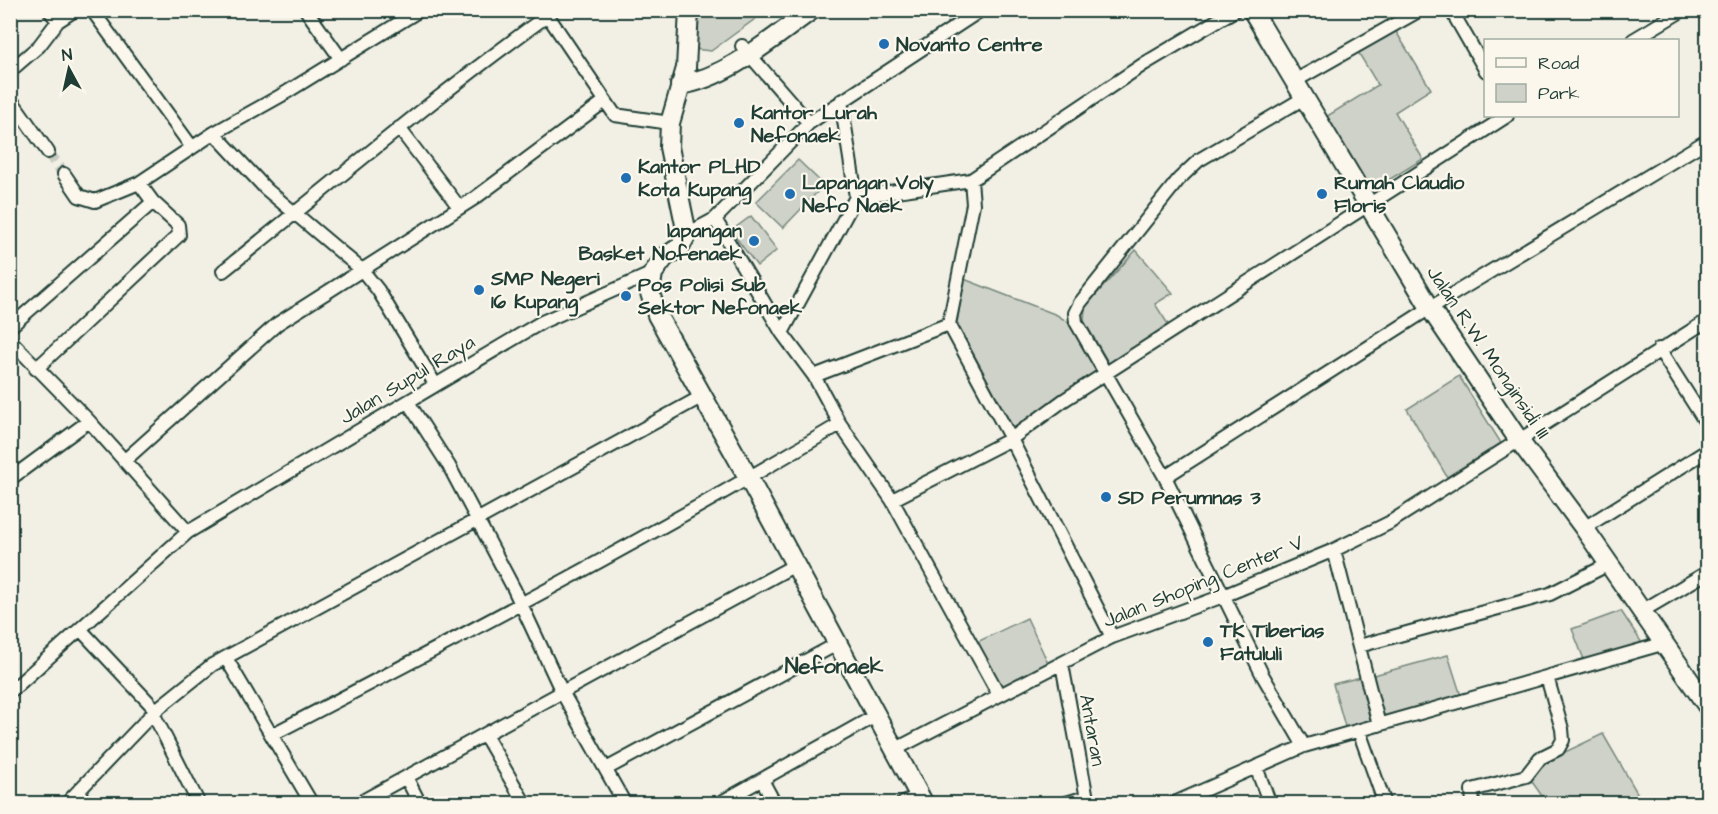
<svg xmlns="http://www.w3.org/2000/svg" width="1718" height="814" viewBox="0 0 1718 814" font-family="'Architects Daughter',sans-serif">
  <style>
    .green { fill: #cfd2c8; stroke: #77887e; stroke-width: 1.5 }
    .lines { fill: none; stroke-linecap: round; stroke-linejoin: round }
    .street-tunnel { stroke: #c8ccc2; stroke-width: 12; stroke-dasharray: 12 6; stroke-linecap: butt }
    .street-casing { stroke: #1f3d34; stroke-width: 16 }
    .secondary-casing { stroke: #1f3d34; stroke-width: 22 }
    .street { stroke: #fbf7ec; stroke-width: 12 }
    .secondary { stroke: #fbf7ec; stroke-width: 18 }
    .poi-dot { fill: #1f6fb2; stroke: #fbf7ec; stroke-width: 2 }
    .labels { text-anchor: middle; stroke-width: 4.5; stroke-linejoin: round; paint-order: stroke }
    .poi-label { font-size: 20px; font-weight: bold; fill: #1f3d34; stroke: #fbf7ec; text-anchor: start }
    .street-label { font-size: 20px; fill: #1f3d34; stroke: #fbf7ec }
    .quarter-label { font-size: 22px; font-weight: bold; fill: #1f3d34; stroke: #fbf7ec }
  </style>
  <rect width="100%" height="100%" fill="#f2f0e5"/>
  <filter id="ink" filterUnits="userSpaceOnUse"><feTurbulence type="fractalNoise" baseFrequency=".0167" numOctaves="2"/><feDisplacementMap in="SourceGraphic" scale="12" xChannelSelector="R" yChannelSelector="G"/><feConvolveMatrix kernelMatrix="1 2 1 2 8 2 1 2 1" color-interpolation-filters="sRGB"/></filter>
  <g filter="url(#ink)">
    <!-- green -->
    <path class="green" d="M694,11h72l-55,40 -17,-2z
      M1395,30l36,59 -36,23 28,47 -54,33 -45,-74 54,-33 -20,-33z
      M798,160l26,25 -41,43 -27,-26z
      M751,216l26,34 -20,16 -26,-35z
      M1136,250l37,43 -18,11 13,20 -59,40 -25,-43 1,-14z
      M964,279l93,36 14,9 26,47 -83,59 -57,-107z
      M1459,376l42,67 -54,34 -40,-68z
      M1621,611l23,35 -59,16 -13,-33z
      M1027,618l21,45 -50,25 -23,-45z
      M1448,655l14,44 -80,20 -12,-43z
      M1361,677l13,46 -28,7 -13,-46z
      M1603,734l40,69h-96l-17,-24 16,-18z"/>
    <g class="lines">
      <!-- street-tunnel -->
      <path class="street-tunnel" d="M48,152l16,22"/>
      <!-- street casing -->
      <g class="street-casing">
        <path id="street" d="M92,10l99,136
          M306,10l35,49
          M544,10l71,105 55,8
          M1451,10l35,61
          M58,21l17,-11
          M1633,40l50,-30
          M742,46l67,77
          M10,71l29,-25 19,-25 -9,-11
          M1293,82l127,-72
          M10,98l38,54
          M1304,98l-105,62 -20,19 -99,124 -5,10 1,9 89,155 98,199 41,70
          M841,101l15,96
          M399,128l60,79
          M214,133l68,-38 138,-85
          M64,174l15,22 16,5 44,-18
          M715,219l67,114
          M687,234l28,-15 94,-96 172,-113
          M223,271c108,-86 212,-175 325,-256
          M949,324l-135,52 -32,-43 74,-136 115,-17 173,-116 91,-54
          M10,327l143,-125 -14,-19 75,-50 52,56 96,81 16,20 57,94
          M10,340l79,81 99,111
          M1659,349l49,77
          M36,369l143,-134 -1,-10 -25,-23
          M814,376l26,48 52,76 106,193
          M408,402l41,64 65,123 48,103 63,112
          M124,461l153,-137 198,-126 130,-97
          M1165,477l265,-169 278,-168
          M10,479l79,-58
          M892,500l119,-61 -62,-115 24,-120 -2,-24
          M1584,528l124,-78
          M1334,550l45,175
          M1642,611l66,-39
          M81,630l75,80
          M1112,637l-101,-198 53,-39 443,-284
          M1359,646l191,-52 59,-30
          M226,658l86,146
          M1062,664l26,140
          M10,692l178,-160 354,-210 111,-49
          M154,715l45,89
          M1359,731l26,73
          M273,734c191,-99 382,-199 567,-310
          M485,735l40,69
          M896,749l216,-112 111,-41 111,-46 55,-27 319,-203
          M1256,767l14,37
          M606,769l231,-125
          M406,777l14,27
          M762,780l13,24
          M79,791l8,13
          M66,804l90,-94 56,-45 489,-268
          M357,804l438,-239
          M718,804l159,-89
          M902,804l18,-10
          M1063,804l23,-7
          M1172,804l132,-58 358,-102
          M1473,804l-1,-14 54,-14 14,-18 18,-9 5,-9 -1,-11 -15,-52"/>
      </g>
      <!-- secondary casing -->
      <g class="secondary-casing">
        <path id="secondary" d="M689,10l-3,58 -16,55 -1,24 18,87 -7,13 -15,10 -12,16 -3,20 7,22 92,164 175,325
          M1252,10l178,298 88,131 66,89 124,179
          M680,85c49,-8 92,-47 132,-75"/>
      </g>
      <!-- street -->
      <use href="#street" class="street"/>
      <!-- secondary -->
      <use href="#secondary" class="secondary"/>
    </g>
  </g>
  <!-- markers -->
  <g class="poi-dot">
    <circle cx="884" cy="44" r="6"/>
    <circle cx="739" cy="123" r="6"/>
    <circle cx="626" cy="178" r="6"/>
    <circle cx="790" cy="194" r="6"/>
    <circle cx="1322" cy="194" r="6"/>
    <circle cx="754" cy="241" r="6"/>
    <circle cx="479" cy="290" r="6"/>
    <circle cx="626" cy="296" r="6"/>
    <circle cx="1106" cy="497" r="6"/>
    <circle cx="1208" cy="642" r="6"/>
  </g>
  <g class="labels">
    <!-- poi labels -->
    <g class="poi-label">
      <text x="896" y="51">Novanto Centre</text>
      <text x="751" y="119">Kantor Lurah<tspan x="751" dy="23">Nefonaek</tspan></text>
      <text x="638" y="173">Kantor PLHD<tspan x="638" dy="23">Kota Kupang</tspan></text>
      <text x="802" y="189">Lapangan Voly<tspan x="802" dy="23">Nefo Naek</tspan></text>
      <text x="1334" y="189">Rumah Claudio<tspan x="1334" dy="23">Floris</tspan></text>
      <text x="742" y="237" text-anchor="end">lapangan<tspan x="742" dy="23">Basket Nofenaek</tspan></text>
      <text x="491" y="285">SMP Negeri<tspan x="491" dy="23">16 Kupang</tspan></text>
      <text x="638" y="291">Pos Polisi Sub<tspan x="638" dy="23">Sektor Nefonaek</tspan></text>
      <text x="1118" y="504">SD Perumnas 3</text>
      <text x="1220" y="637">TK Tiberias<tspan x="1220" dy="23">Fatululi</tspan></text>
    </g>
    <!-- street labels -->
    <g class="street-label">
      <text transform="translate(1489 352) rotate(56)" y="7">Jalan R.W. Monginsidi III</text>
      <text transform="translate(407 379) rotate(-31)" y="7">Jalan Supul Raya</text>
      <text transform="translate(1203 581) rotate(-22)" y="7">Jalan Shoping Center V</text>
      <text transform="translate(1093 730) rotate(80)" y="7">Antaran</text>
    </g>
    <!-- quarter labels -->
    <g class="quarter-label">
      <text x="834" y="673">Nefonaek</text>
    </g>
  </g>
  <!-- margin -->
  <rect width="1718" height="814" fill="none" stroke="#fbf7ec" stroke-width="36"/>
  <rect x="18" y="18" width="1682" height="778" fill="none" stroke="#1f3d34" stroke-width="2" filter="url(#ink)"/>
  <!-- legend -->
  <rect x="1484" y="39" width="195" height="78" fill="#fbf7ec" stroke="#a3ada2" stroke-width="1.5"/>
  <rect x="1496" y="58" width="30" height="9" fill="#fbf7ec" stroke="#a3ada2" stroke-width="1.5"/>
  <text x="1538" y="69" font-size="18" fill="#1f3d34">Road</text>
  <rect x="1496" y="84" width="30" height="18" fill="#cfd2c8" stroke="#a3ada2" stroke-width="1.5"/>
  <text x="1538" y="99" font-size="18" fill="#1f3d34">Park</text>
  <!-- north arrow -->
  <g transform="translate(69 69) rotate(352)" stroke="#fbf7ec" stroke-width="4.5" paint-order="stroke">
  <path d="M0-4.5L10 22L0 15L-10 22Z" fill="#1f3d34"/>
  <text y="-9" font-size="16" font-weight="bold" text-anchor="middle" fill="#1f3d34">N</text>
  </g>
</svg>
